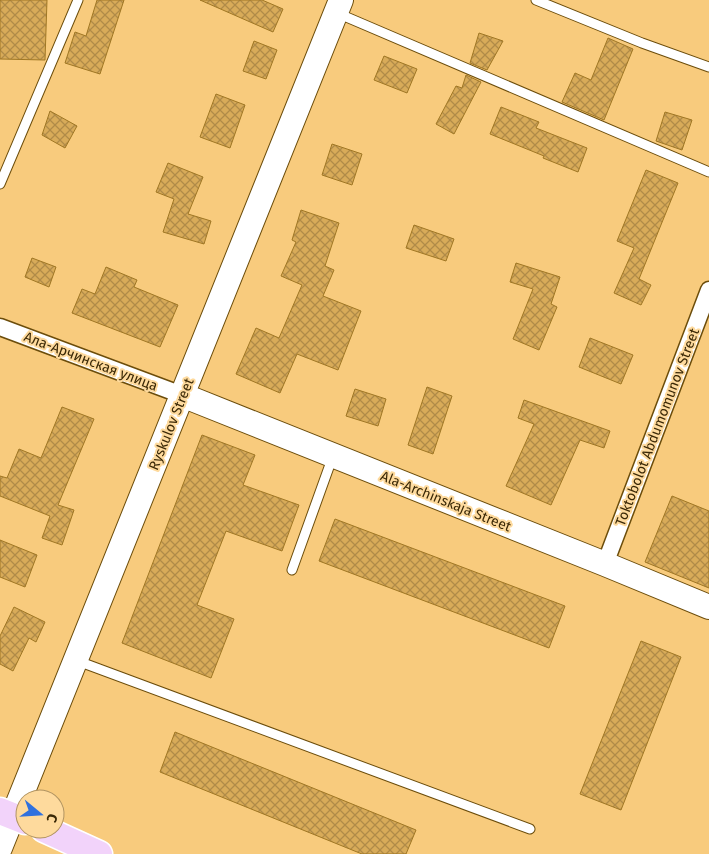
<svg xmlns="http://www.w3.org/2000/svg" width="709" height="854" viewBox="0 0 709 854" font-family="'Fira Sans',sans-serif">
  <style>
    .building { fill: url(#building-cross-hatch); stroke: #a07724 }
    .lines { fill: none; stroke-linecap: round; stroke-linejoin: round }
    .lane-casing { stroke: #6c4d0b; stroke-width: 11 }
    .street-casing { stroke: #6c4d0b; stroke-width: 19 }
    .secondary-casing { stroke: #6c4d0b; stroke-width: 26 }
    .primary-casing { stroke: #fff; stroke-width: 29 }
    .lane { stroke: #fff; stroke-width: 9 }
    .street { stroke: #fff; stroke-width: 16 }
    .secondary { stroke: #fff; stroke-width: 24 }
    .primary { stroke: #f2d3fa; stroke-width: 26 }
    .labels { text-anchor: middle; stroke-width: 4; stroke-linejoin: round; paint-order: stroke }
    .street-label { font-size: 14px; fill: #3b2907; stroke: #feda9d }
  </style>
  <defs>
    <pattern id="building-cross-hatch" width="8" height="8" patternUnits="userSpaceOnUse" patternTransform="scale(1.25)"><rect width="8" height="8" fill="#d8ab59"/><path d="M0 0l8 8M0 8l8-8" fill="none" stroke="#b08b48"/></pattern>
  </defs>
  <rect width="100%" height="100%" fill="#f8cb7d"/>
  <!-- building -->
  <path class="building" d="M0,0h47l-2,60 -45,-1z
    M97,0h27l-24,74 -35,-11 10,-31 11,4z
    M200,0h62l21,9 -10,23z
    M479,33l24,8 -16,29 -17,-7z
    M608,38l25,11 -29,71 -42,-18 13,-29 16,7z
    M254,41l23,9 -11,29 -23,-8z
    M384,56l33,13 -10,24 -33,-13z
    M466,75l15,7 -27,52 -18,-10 20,-38 6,2z
    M216,94l29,11 -15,43 -30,-11z
    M501,107l38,15 -3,6 51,20 -9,24 -35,-14 1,-2 -54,-22z
    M50,111l27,15 -12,22 -23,-13z
    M665,112l27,8 -10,30 -26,-9z
    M332,144l30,10 -10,31 -30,-10z
    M168,163l35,14 -15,37 23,7 -7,23 -41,-12 11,-33 -18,-7z
    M646,170l32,13 -39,96 12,6 -10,20 -27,-12 20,-45 -17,-7z
    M301,210l38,13 -14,43 9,4 -11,26 38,15 -23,59 -41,-16 -17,39 -44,-19 20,-46 23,10 23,-53 -21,-9 15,-34 -4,-2z
    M414,225l40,14 -8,22 -40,-13z
    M32,258l24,9 -7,20 -24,-10z
    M516,263l44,14 -9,27 6,3 -18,43 -26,-11 20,-50 -23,-7z
    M106,267l31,13 -3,7 44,18 -18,42 -88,-34 10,-24 13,5z
    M590,338l43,17 -12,29 -42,-17z
    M427,387l25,9 -19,58 -25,-9z
    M355,389l31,10 -8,27 -32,-10z
    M524,400l86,31 -6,17 -24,-8 -29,65 -45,-19 28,-62 -16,-6z
    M62,407l32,12 -36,86 16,5 -12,35 -20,-7 8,-22 -50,-20v-20l7,2 12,-29 22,9z
    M202,435l53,20 -12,30 56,20 -17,46 -56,-20 -29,74 37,14 -23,59 -89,-35z
    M672,496l37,15v77l-64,-26z
    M335,519l230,87 -16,42 -230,-87z
    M0,540l37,15 -12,32 -25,-10z
    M14,607l31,15 -9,20 -7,-4 -16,33 -13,-7v-28z
    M641,641l40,16 -60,153 -41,-16z
    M175,732l241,98 -10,24h-44l-202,-82z"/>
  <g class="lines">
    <!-- lane casing -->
    <g class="lane-casing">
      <path id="lane" d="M536,0l106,43 67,24
        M337,13l372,159
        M0,184l78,-184
        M292,570l41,-114
        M75,660l455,169"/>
    </g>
    <!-- street casing -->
    <g class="street-casing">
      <path id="street" d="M0,327l182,68
        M605,564l104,-274"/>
    </g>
    <!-- secondary casing -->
    <g class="secondary-casing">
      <path id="secondary" d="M182,395l423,169 104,43
        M0,848l341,-848"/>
    </g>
    <!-- primary casing -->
    <g class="primary-casing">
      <path id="primary" d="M0,811l25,10
        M44,829l55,25"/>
    </g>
    <!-- lane -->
    <use href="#lane" class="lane"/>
    <!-- street -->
    <use href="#street" class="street"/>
    <!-- secondary -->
    <use href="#secondary" class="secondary"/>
    <!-- primary -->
    <use href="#primary" class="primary"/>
  </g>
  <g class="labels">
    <!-- street labels -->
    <g class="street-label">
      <text transform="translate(91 361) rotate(21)" y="5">Ала-Арчинская улица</text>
      <text transform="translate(171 424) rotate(-68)" y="5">Ryskulov Street</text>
      <text transform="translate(657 427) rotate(-69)" y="5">Toktobolot Abdumomunov Street</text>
      <text transform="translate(446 501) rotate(22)" y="5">Ala-Archinskaja Street</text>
    </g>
  </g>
  <!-- north arrow -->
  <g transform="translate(40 814) rotate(108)"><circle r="24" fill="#feda9d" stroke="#b09361"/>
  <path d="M0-4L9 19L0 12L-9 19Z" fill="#3071de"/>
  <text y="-8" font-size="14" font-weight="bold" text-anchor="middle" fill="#3b2907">С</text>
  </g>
</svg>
